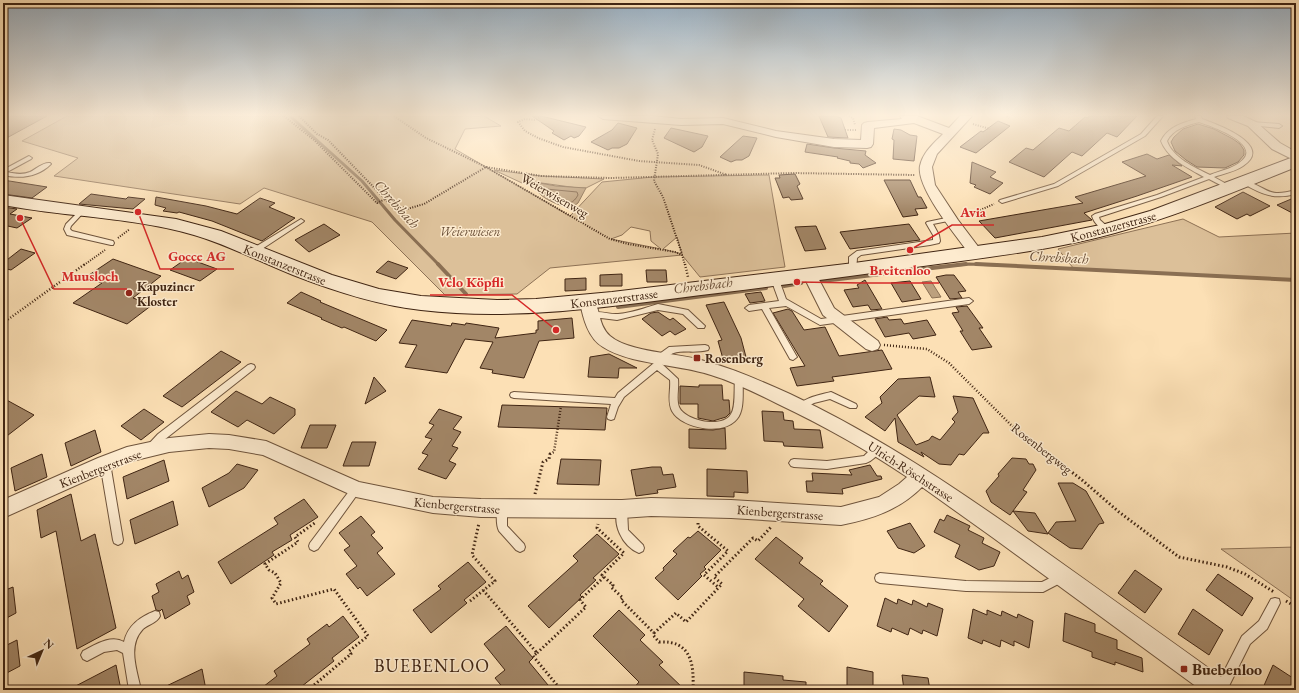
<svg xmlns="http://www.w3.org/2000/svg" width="1299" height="693" viewBox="0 0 1299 693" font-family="'EB Garamond',serif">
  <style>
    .green { fill: #dcc099; stroke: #8e7256; fill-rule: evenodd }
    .water { fill: #bca07e; stroke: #8a6f53 }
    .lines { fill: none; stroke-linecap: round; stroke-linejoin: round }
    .shore { stroke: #7e6248; stroke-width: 1 }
    .stream-far1 { stroke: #8a6f53; stroke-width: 3 }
    .stream { stroke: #8a6f53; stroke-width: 4 }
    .building { fill: #a28667; stroke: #402513 }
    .service-casing { stroke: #6f543c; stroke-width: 2 }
    .minor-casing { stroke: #6f543c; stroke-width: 2 }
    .secondary-casing { stroke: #402513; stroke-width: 2 }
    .path-far2 { stroke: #402513; stroke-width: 2; stroke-dasharray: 1 1.5; stroke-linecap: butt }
    .path-far1 { stroke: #402513; stroke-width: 2.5; stroke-dasharray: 1 2; stroke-linecap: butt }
    .path { stroke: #402513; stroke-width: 3; stroke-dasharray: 1.5 2.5; stroke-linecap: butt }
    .service { fill: #fdebcf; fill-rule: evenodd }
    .minor { fill: #fdebcf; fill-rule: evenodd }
    .secondary { fill: #fdebcf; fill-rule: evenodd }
    .poi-dot { fill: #8f2418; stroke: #fdebcf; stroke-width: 1.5 }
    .labels { text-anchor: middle; stroke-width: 3; stroke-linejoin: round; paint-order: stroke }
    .street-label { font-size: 13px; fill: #402513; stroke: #fdebcf }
    .park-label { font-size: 13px; font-style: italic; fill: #674c34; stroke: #fdebcf }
    .poi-label { font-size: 13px; font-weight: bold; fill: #402513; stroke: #fdebcf; text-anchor: start }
    .water-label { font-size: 14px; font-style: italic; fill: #654a33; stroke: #fdebcf }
    .near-poi-label { font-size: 16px; font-weight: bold; fill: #402513; stroke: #fdebcf; text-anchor: start }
    .near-quarter-label { font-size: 18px; letter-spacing: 1px; fill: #402513; stroke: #fdebcf }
    .leader { fill: none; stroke: #d62828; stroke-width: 1.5 }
    .callout-dot { fill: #d62828; stroke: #fdebcf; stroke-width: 1.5 }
    .callout-label { font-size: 14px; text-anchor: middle; font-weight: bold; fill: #d62828; stroke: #fdebcf; stroke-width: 3; stroke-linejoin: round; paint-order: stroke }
  </style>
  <rect width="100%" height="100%" fill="#fce0b5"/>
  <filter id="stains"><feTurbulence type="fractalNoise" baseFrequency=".005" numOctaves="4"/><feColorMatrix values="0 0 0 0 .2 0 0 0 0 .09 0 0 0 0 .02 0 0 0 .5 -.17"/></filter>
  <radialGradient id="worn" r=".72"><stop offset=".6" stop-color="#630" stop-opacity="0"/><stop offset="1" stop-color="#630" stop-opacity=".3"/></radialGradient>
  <!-- green -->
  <path class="green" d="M67,116h417l17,10 -36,3 -10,20 115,67 32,-34 51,-5 116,-2 16,92 -85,10 -18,-22 -132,13 -33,26 -72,1 -73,-73 -108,-34 -24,16 -186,-28 24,-18 -56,-17zM631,227l19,4 1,10 10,8 -50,-10 11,-4zM677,237l5,17 -19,-5z
    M494,170l47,6 63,3 -18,9h-8l-44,-6 -12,1z
    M1183,219l36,18 77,-4v47l-222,-11 -16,-20z
    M1296,547v55l-75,-53z"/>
  <!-- water -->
  <path class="water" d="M534,182l22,4 30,2 -8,15 -7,5c-12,-2 -38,-12 -37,-26z
    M931,281l10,16 -9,1 -10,-16z"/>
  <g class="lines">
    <!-- shore -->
    <path class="shore" d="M546,189l31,3 1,3c-9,17 -22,4 -34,-3z"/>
    <!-- stream-far1 -->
    <path class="stream-far1" d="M290,116l72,65 33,39 44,45
      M957,265l12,-1 28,1"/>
    <!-- stream -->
    <path class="stream" d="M438,264l28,30
      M976,264l320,16
      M822,281l144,-17
      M784,286l17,-3
      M618,307l148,-19"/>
  </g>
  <!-- building -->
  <path class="building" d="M3,116h44l-44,24z
    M532,116h9l45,11 -7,9 -5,2 -3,-2 -7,4 -12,-7 2,-2z
    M819,116h17l5,2 7,20 -20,-1z
    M1089,116h48l-20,21 -10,-4 -25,23 -10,-4 -28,25 -35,-15 17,-14 7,2 26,-22 10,3 16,-14 3,1z
    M998,121l12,5 -34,27 -16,-6 21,-16 2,1z
    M618,123l19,5 -10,16 -8,4h-7l-4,2 -17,-8 21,-12z
    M1198,124l16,5 19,10 7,5 4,6v5l-6,7 -13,6 -28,-1 -11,-7 -11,-9 -4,-9 3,-5 9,-8z
    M671,128l37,8 -6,11 -8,5 -30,-14z
    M894,129l7,1 9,5 7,1 -3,25 -21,-2 1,-19 -2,-1z
    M743,136l14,2 -8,18 -7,4h-6l-5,2 -11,-5z
    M807,144l27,4 32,3 -1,4 11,8 -13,5 -4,-4 -9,-1v-2l-13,-3 1,-1 -33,-5z
    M1147,154l10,5 12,-4 13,11 -10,-1 20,12 -55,19 -53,17 8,7 -97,18 -16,-17 104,-18 -8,-6 71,-21 -24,-14z
    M972,162l24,10 -6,5 13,6 -13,11 -16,-7 2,-2 -6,-2z
    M795,174l5,10 -3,2 6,13 -12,1 -2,-3 -6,1 -8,-20h5l-1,-3z
    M3,180l44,7 -15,11 -29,-4z
    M884,180h26l8,17h3l6,11 -12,1 3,6 -15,2z
    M1243,192l27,14 -20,10 -3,-2 -10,5 -22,-12z
    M91,194l35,5 2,-2 17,2 -12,10 -54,-5z
    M156,197l50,9 31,8 23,-16 15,5 -6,4 26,11 -33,23 -50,-20 -33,-9 -2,1 -14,-2 3,-3 -11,-3z
    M1296,197v18l-19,-10z
    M3,207l14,2 -7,5 22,4 -15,10 -14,-3z
    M324,224l16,11 -31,17 -14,-12z
    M909,224l11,16 -70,9 -10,-17z
    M816,226l10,23 -21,2 -10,-24z
    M21,249l14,4 -24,17 -8,-2v-5z
    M187,258l30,11 -17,12 -30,-11z
    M113,259l48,17 -28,22 19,7 -25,19 -54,-21 29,-20 -16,-6z
    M388,261l20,7 -12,11 -20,-7z
    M646,270h20l1,12h-20z
    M622,274v12h-22v-11z
    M946,275h8l12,16 -8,1 4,6 -12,1 -14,-22z
    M586,278v12l-21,1v-12z
    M865,280l17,29 -11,1 -3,-5 -15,2 -9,-17 15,-2 -2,-3z
    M910,281l11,18 -19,3 -11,-19z
    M301,292l20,9 -1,1 67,28 -11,11 -32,-14 -2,1 -21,-9 1,-1 -35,-15z
    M761,292l4,9 -15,2 -5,-9z
    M724,302l17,36 5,19 -23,2 -5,-18 4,-1 -16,-35z
    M967,306l16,22h-4l13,19 -20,3 -12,-19h3l-11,-18 7,-1 -3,-5z
    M788,309l4,2 12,19 21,-3 14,29 43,-6 10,19 -60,8 2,4 -37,5 -7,-18 15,-2 -32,-53z
    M658,312l12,8 3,-2 13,11 -11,6 -5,-4 -8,5 -20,-17 9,-6z
    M887,317l2,3 12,-1 3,5 23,-4 9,15 -23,4 -4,-6 -24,4 -10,-18z
    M572,318l2,20 -35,3 -15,37 -32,-5 1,-3 -13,-2 13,-26 -28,-3 -18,34 -42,-6 12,-22 -18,-2 13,-23 39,6 1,-3 13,2 1,-2 33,5 -4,10 41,-5v-3h2v-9z
    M221,351l20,11 -59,45 -19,-11z
    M609,354l28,14h-18l-1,10 -30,-1 2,-20z
    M374,377l12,14 -21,13z
    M930,377l5,20 -16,-1 -22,19 19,30 13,-5 3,-4 8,4 15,-18 -3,-3 6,-7 -5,-16 20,2 16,35h-6l-19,22 -5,-1 -8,11 -12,-1 -18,-12 3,5 -26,-15 -3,-24 -10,13 -20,-14 17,-14 -2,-6 18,-18z
    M699,385h23l1,15h6l1,13 -4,4 -13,4 -15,-3v-14h-18v-18l19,1z
    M236,391l26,13 8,-7 25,12v6l-21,19 -27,-14 -9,7 -27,-15z
    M3,398l31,17 -31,24z
    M502,405l105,3 -2,22 -107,-3z
    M144,409l20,13 -23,18 -20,-14z
    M439,409l23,8 -9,12 8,3 -9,14 6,2 -9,13 7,3 -10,15 -28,-10 10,-14 -6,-2 10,-14 -7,-2 9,-12 -5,-2z
    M762,411l21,1 1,8 9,1 1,8 26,1 3,18 -39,-2 -1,-4 -19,-1z
    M310,425h26l-9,23h-26z
    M725,428l1,21 -37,-1v-19l24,1z
    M95,430l6,22 -30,14 -6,-23z
    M352,442h24l-7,24h-26z
    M42,454l5,23 -32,14 -4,-23z
    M1012,458l14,1 3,5h4l3,6 -13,20 4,2 -17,23 -19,-13 -5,-11 13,-15 -1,-2z
    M561,459l40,1 -2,25 -42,-1z
    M164,460l5,21 -42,18 -4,-22z
    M237,464l21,6 -14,18 -35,19 -7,-19 27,-15z
    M870,465l7,11h4l1,3 -40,10 1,5 -36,-2 -1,-11h7l-1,-8 40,2 -3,-5z
    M652,467h9l2,8 10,-1 3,13 -19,3 1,3 -22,3 -5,-26z
    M707,469l40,2 1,22 -14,-1v5l-27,-1z
    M1058,483h15l13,8 18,32 -5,1 -17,25 -12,-1 -22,-15 8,-11 20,-1z
    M71,494l10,47 14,-7 21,94 -39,21 -21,-118 -15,7 -4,-28z
    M304,499l14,18 -28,18 2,5 -20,12 2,3 -43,29 -13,-22 60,-38 -4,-6z
    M173,501l5,24 -43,19 -5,-24z
    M1013,511l22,2 13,21 -20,-3z
    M947,515l23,11 -2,4 16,8 -2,5 18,9 -6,14 -15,4 -24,-13 5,-12 -26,-13 6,-13 4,2z
    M361,516l14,16 -4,3 12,13 -6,5 18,21 -28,22 -7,-9 -2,2 -12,-15 11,-8 -13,-16 6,-4 -11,-13z
    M910,523l15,23 -11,7 -16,-5 -11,-17z
    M698,531l23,19 -17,17 2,2 -6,5 2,2 -24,24 -23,-22 9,-8 -1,-2 14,-14 -4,-3 15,-14 2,1z
    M597,534l22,20 -26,24 3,2 -16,15 2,2 -33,31 -21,-22 50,-45 -5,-5z
    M776,537l27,21 -4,5 24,18 -3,3 28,22 -19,26 -31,-26 6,-7 -49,-40z
    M468,562l18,20 -22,18 3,3 -36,30 -18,-23 28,-21 -3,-3z
    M1135,570l27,19 -17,24 -27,-20z
    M179,571l3,8 6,-4 6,17 -7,4 3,8 -25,15 -3,-10 -2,2 -4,-1 -4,-14 7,-4 -3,-8z
    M1218,574l35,24 -11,18 -36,-26z
    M13,587l3,26 -13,7v-29z
    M885,598l12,6 1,-5 14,6 1,-5 14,7 1,-4 15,6 -6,27 -14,-6 -1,4 -12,-6 -2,7 -16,-7 -1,4 -14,-6z
    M973,609l14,6v-5l14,6 1,-5 15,7 1,-4 15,7 -4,27 -15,-7v5l-13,-6 -1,7 -17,-7 -1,4 -14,-6z
    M1193,609l30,21 -14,25 -31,-21z
    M619,610l26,25 -5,5 23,22 -4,3 26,25h-53l7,-8 -46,-46z
    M1065,613l30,11v8l22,8v9l25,9 1,14 -28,-10v3l-23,-8v-5l-29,-11z
    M343,616l16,21 -27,21 2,3 -37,29h-38l18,-14 -3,-5 36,-27 -3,-5 20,-15 2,3z
    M506,626l27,32 -4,4 19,23 -6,5h-37l-10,-12 10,-8 -21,-26z
    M17,640l3,26 -17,9v-28z
    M116,665l5,25h-53z
    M1273,665l23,15v10h-34z
    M847,667l26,5v18h-26z
    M202,669l4,21h-48z
    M744,672l39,4v4l23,2v8h-62z
    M902,675l26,3 2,12h-26z"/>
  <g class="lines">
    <!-- service casing -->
    <g class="service-casing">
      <path id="service" d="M1157,116h6l-18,20 -87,50 -56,17 -3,-2 1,-1 54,-16 87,-50z
        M1195,116h6l1,3c14,5 73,26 41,47 -7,5 -20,8 -29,11l18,10v2h-4l-19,-10 -48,18 -62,20 1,3 9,8v2c-8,1 -15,-7 -17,-14l3,-2 62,-19 47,-18c-16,-9 -36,-18 -43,-36 7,-14 21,-18 35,-22zM1199,122c12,4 67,23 40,41 -8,6 -20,8 -29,12 -16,-8 -37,-17 -43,-34 6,-12 20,-16 32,-19z
        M1252,122l27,2 3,2 -3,2 -29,-3 -1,-1z
        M29,156l3,2 -1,1 -24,13c8,2 16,3 23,0 6,-3 13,-10 20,-9l1,1c-13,13 -30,15 -48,11v-5z
        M1244,180c25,8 22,18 52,10v4c-23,6 -34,0 -54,-11l-1,-1z
        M81,210l3,2 -13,14 -1,3 2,2 41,10 1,2 -1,2h-2l-44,-10 -3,-6 2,-5 13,-13z
        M951,217l2,1v2l-20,4 6,11 1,6 -1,2 -9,2 -69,10 -4,3 -1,14h-6l-1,-2v-13l8,-6 76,-11v-5l-7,-12 1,-1z
        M301,219l3,2 -1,1 -47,31h-4l-2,-2 2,-2z
        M772,277h6l8,22 35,20 148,-21 4,3 -4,3 -149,21 -34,-19 -17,2 28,49 -4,3 -3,-1 -28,-50 -13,2 -4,-3 4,-3 30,-4 -8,-22z
        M658,304l30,6 17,16 -1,2h-6l-15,-14 -25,-4 -41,10 -16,-2 -10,1 -4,-3c7,-8 21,-1 31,-2 13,-1 27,-6 40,-10z
        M705,345l3,1 1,2 -1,2c-17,5 -37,-5 -46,14l16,15c1,9 -2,20 1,28 6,14 44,22 52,7 5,-7 3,-25 4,-34l1,-2h6l1,2c-1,12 2,29 -6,39 -13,17 -55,10 -65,-8 -5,-10 -1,-21 -2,-31l-13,-10 -33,27 -6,10 -4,12 -3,1 -3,-1 -1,-2 4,-13 -97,-6 -3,-1 -1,-2 1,-2 3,-1 101,6 3,-5 36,-30 4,-8 11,-8z
        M251,364l3,1 1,2 -1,2 -90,71c-5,4 -10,13 -17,11l-2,-3 13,-14 90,-69z
        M831,392l25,12 1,2 -1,2h-6l-20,-9 -16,4 -13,7 -3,-1 -1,-2c7,-10 23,-12 34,-15z
        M878,444l3,1 2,3c-4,6 -11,13 -17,15l-39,6 -33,-2 -3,-1 -2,-3 2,-3 3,-1 33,2 37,-5 11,-11z
        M105,459l3,1 2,3 13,77 -1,3 -4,2 -4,-2 -1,-3 -13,-77 2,-3z
        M356,485l3,1 2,3 -2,3 -41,57 -4,2 -4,-2 -1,-3 1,-3 43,-57z
        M502,505l3,1 2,3v17l17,18 1,3 -1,3 -4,2 -4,-2 -17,-19c-3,-6 -3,-19 0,-25z
        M622,505l3,1 2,3 1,21 15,15 1,3 -1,3 -4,2c-17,-7 -28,-30 -20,-47z
        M1062,572l4,2 1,3 -1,3 -23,12 -77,-1 -86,-8 -4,-2 -1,-3 1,-3 4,-2 86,8 76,1z
        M1275,598l4,1 1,4 -13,26 -17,15 -23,46h-11l1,-5 25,-49 17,-15 12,-22z
        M155,611l4,1 1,4c-3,7 -11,8 -17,13 -16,17 -6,41 -2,61h-12l-6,-37 -6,-3 -13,2 -17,9 -4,-2 -2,-4 2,-4c12,-6 28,-17 41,-9 4,-17 16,-25 31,-31z"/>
    </g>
    <!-- minor casing -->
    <g class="minor-casing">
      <path id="minor" d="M598,116h55l28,3 42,-1 53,13 58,8 27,1 1,-15 2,-2 4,-1 34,-3 -2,-3h17l32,12 11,-12h12l-35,38 -5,13 3,18 23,35 25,33 -2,3 -5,2 -5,-2c-13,-18 -55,-68 -51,-90 3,-14 14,-23 23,-32l-29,-11 -40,5 -1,16 -2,3 -4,1 -33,-1 -58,-10 -53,-13 -42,1 -78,-6z
        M1227,116h16l13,6 24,21 16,9v9l-24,-12 -24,-23 -20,-8z
        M810,270l5,2 19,36 44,33 2,4 -2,4 -6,2 -6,-2 -43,-34 -20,-40 2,-3z
        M588,297l5,1c8,13 5,27 17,38 18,16 67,17 91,24 31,8 60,21 89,34 91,43 170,97 252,155 62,44 124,88 186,133l4,8h-31l-209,-153 -70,-50c-23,23 -50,32 -81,38l-110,-7 -80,-2 -29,2 -141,-1 -48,-4 -77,-16 -93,-42 -34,-6 -20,-1 -40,4 -41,10 -125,56v-18l95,-42 29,-11 42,-9 40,-4 20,1 37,6 93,41 74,15 48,2 141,1 29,-2 80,2 110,7 38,-10 20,-13 8,-7c-41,-28 -85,-52 -129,-73 -22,-11 -44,-22 -67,-29 -33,-11 -80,-10 -108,-28 -15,-9 -20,-29 -23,-45l3,-4z"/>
    </g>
    <!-- secondary casing -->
    <g class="secondary-casing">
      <path id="secondary" d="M1296,156v11c-60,24 -119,49 -181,66 -58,16 -118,23 -177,31 -71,10 -141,19 -212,28 -101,12 -203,30 -305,18 -44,-5 -87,-19 -128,-35 -33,-13 -65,-30 -99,-40 -62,-18 -128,-18 -191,-30v-10l173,24 45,12 111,44 47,14 42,7 76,4 39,-1 76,-7 242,-29 188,-26 63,-13 45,-13z"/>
    </g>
    <!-- path-far2 -->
    <path class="path-far2" d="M284,116l30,24 63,63 8,-4
      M299,116l18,18 11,6 60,62 19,7 17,-5 62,-37 55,9 70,2 182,-5 122,2
      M394,116l32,22 60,29 124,72 18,5 47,8 7,3 3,10
      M541,116l-5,4 -11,-1 -7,3 7,9 13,7 25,9 76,14 60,4 28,10
      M849,116l4,2 2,7
      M1007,116l2,2
      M973,124l17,5
      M655,129l-3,11 6,14 -4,27 9,16 19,57
      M845,130h12
      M964,217l30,-13
      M118,238l12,-9
      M84,265l21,-15"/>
    <!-- path-far1 -->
    <path class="path-far1" d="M685,264l3,13
      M3,323l82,-59
      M884,345l43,4 22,14 62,62 37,29
      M550,454l4,-2 7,-46"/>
    <!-- path -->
    <path class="path" d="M1047,453l35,27 37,32 60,45 48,10 18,7 29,18
      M535,494l8,-32 6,-3 1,-5 2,-1
      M698,523v3l30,25 -24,24 15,13
      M604,577l9,8 -2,2 12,11 -2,2 33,33 -1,2 6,7c33,-2 35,23 34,48
      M483,590l54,63 -4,3 28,34
      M470,601l25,-20 -23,-26 7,-32
      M1286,601l10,6
      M654,633l22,-20 10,9 36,-38 -8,-7 39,-39 5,3 14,-15
      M537,653l49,-46 -6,-7 24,-23 -2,-2 22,-22 -27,-25 1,-4
      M308,690l43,-36 -2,-3 19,-15 -34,-47 -58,15 -4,-6 9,-15 -6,-10 -6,-3 -4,-6 33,-22 -3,-5 21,-15"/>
    <!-- service -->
    <use href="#service" class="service"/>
    <!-- minor -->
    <use href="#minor" class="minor"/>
    <!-- secondary -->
    <use href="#secondary" class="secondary"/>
  </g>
  <!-- sky -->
  <linearGradient id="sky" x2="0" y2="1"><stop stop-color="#96acbe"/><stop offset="0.54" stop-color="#fef1de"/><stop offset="1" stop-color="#fef1de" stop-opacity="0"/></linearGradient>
  <rect width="1299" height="213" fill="url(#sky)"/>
  <!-- markers -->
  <g class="poi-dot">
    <circle cx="129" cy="293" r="4"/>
    <rect x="693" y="354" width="8" height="8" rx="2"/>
    <rect x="1180" y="665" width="8" height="8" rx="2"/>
  </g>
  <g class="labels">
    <!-- street labels -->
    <g class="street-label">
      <text transform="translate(555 195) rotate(30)" y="5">Weierwisenweg</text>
      <text transform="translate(1113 226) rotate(-15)" y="5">Konstanzerstrasse</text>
      <text transform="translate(285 264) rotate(22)" y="5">Konstanzerstrasse</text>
      <text transform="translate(614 298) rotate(-7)" y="5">Konstanzerstrasse</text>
      <text transform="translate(1042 448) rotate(38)" y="5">Rosenbergweg</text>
      <text transform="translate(100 468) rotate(-21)" y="5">Kienbergerstrasse</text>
      <text transform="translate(911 471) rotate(33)" y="5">Ulrich-Röschstrasse</text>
      <text transform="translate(457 505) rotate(5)" y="5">Kienbergerstrasse</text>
      <text transform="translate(780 512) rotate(4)" y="5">Kienbergerstrasse</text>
    </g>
    <!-- park labels -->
    <g class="park-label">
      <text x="470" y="236">Weierwiesen</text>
    </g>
    <!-- poi labels -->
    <g class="poi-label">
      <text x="137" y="291">Kapuziner<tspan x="137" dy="15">Kloster</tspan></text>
      <text x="705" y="363">Rosenberg</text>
    </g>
    <!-- water labels -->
    <g class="water-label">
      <text transform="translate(397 204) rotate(48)" y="5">Chrebsbach</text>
      <text transform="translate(1059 257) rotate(3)" y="5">Chrebsbach</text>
      <text transform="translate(703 285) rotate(-7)" y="5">Chrebsbach</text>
    </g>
    <!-- near-poi labels -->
    <g class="near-poi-label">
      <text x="1192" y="675">Buebenloo</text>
    </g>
    <!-- near-quarter labels -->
    <g class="near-quarter-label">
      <text x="432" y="672">BUEBENLOO</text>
    </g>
  </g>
  <!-- callouts -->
  <path class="leader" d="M910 250L952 225H994M138 212L160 269H234M797 282L862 283H939M20 218L54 289H127M556 330L512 295H430"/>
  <g class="callout-dot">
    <circle cx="910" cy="250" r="4"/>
    <circle cx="138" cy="212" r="4"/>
    <circle cx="797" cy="282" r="4"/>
    <circle cx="20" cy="218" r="4"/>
    <circle cx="556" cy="330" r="4"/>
  </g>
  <g class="callout-label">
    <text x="973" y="217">Avia</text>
    <text x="197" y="261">Gocce AG</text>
    <text x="900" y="275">Breitenloo</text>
    <text x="90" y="281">Muusloch</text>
    <text x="471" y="287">Velo Köpfli</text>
  </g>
  <!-- margin -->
  <rect width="1299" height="693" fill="none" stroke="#fce0b5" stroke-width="16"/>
  <rect x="4" y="4" width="1291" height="685" fill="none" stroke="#402513" stroke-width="2"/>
  <rect x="8" y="8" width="1283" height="677" fill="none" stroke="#402513"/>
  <!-- north arrow -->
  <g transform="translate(42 651) rotate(44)" stroke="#fdebcf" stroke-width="3" paint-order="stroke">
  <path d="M0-3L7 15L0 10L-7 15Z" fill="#402513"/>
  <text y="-6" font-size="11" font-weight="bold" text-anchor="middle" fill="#402513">N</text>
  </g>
  <rect width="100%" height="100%" filter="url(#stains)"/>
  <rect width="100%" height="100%" fill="url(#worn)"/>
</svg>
